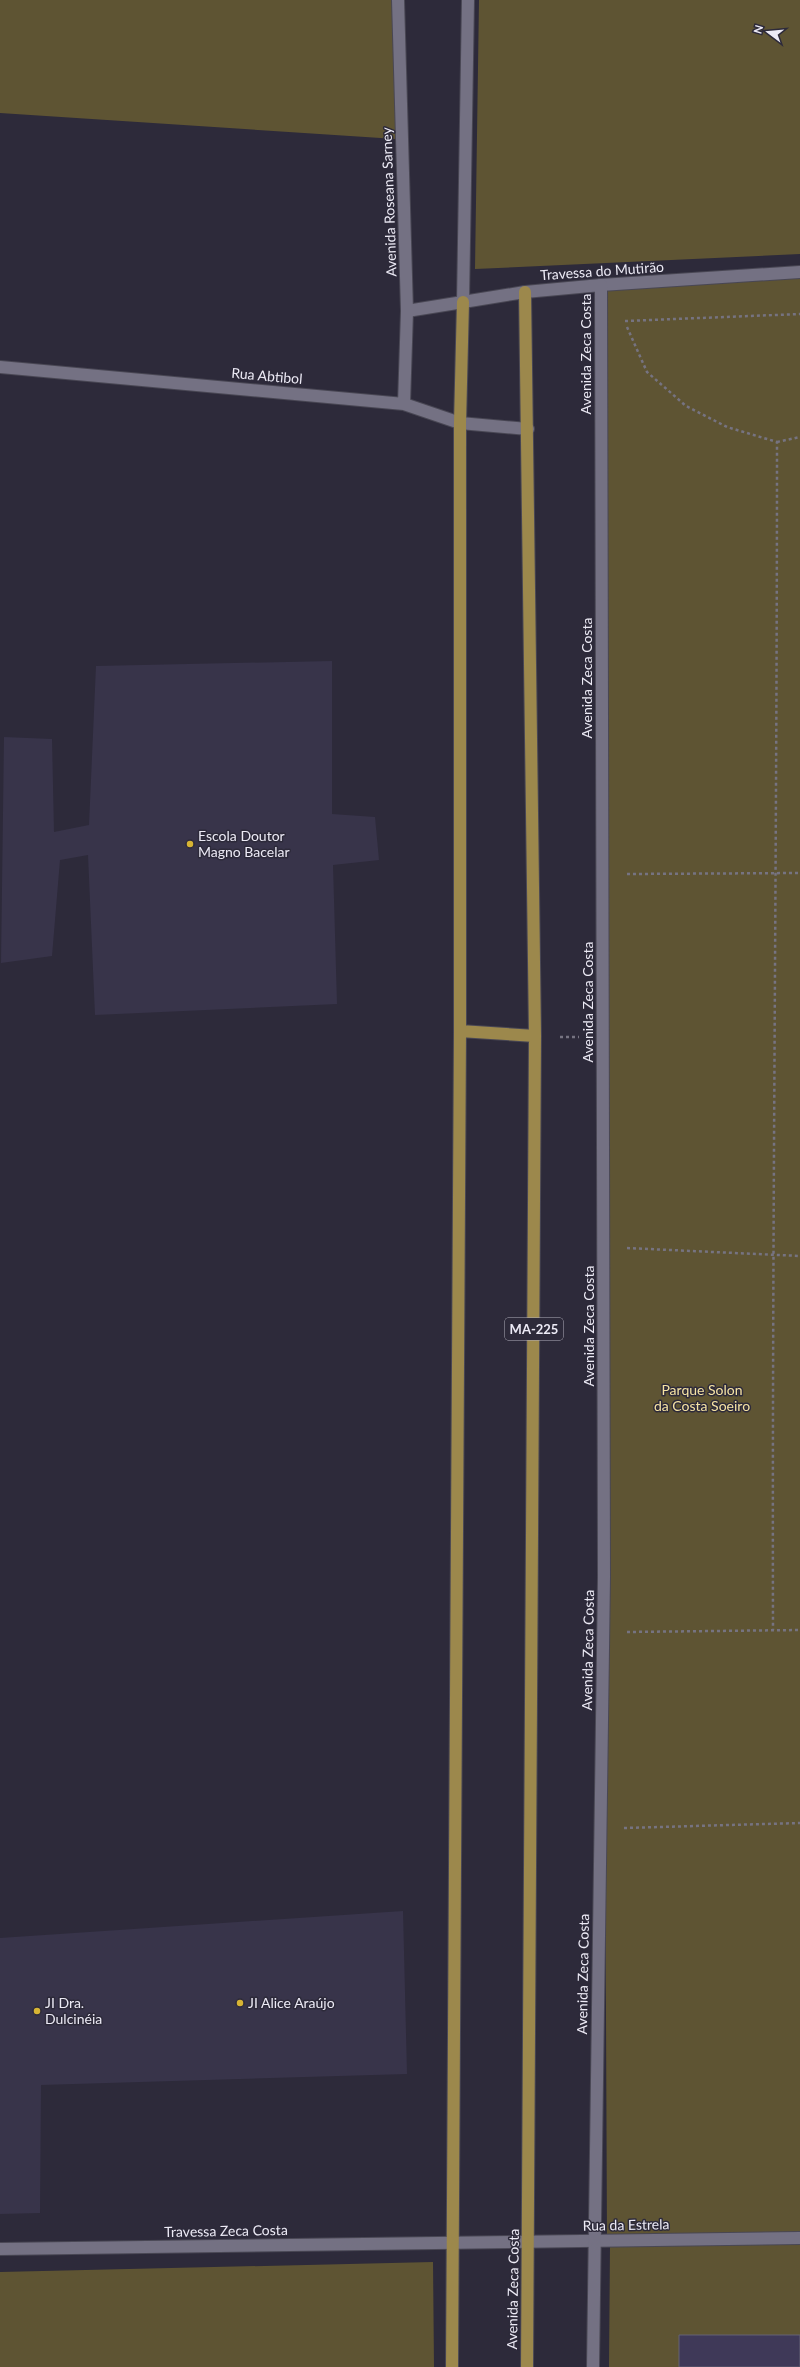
<svg xmlns="http://www.w3.org/2000/svg" width="800" height="2367" viewBox="0 0 800 2367" font-family="Lato,sans-serif">
  <style>
    .built { fill: #38344a }
    .green { fill: #5e5433 }
    .building { fill: #3f3958; stroke: #656274 }
    .lines { fill: none; stroke-linecap: round; stroke-linejoin: round }
    .street-casing { stroke: #494754; stroke-width: 14 }
    .secondary-casing { stroke: #494754; stroke-width: 14 }
    .primary-casing { stroke: #494754; stroke-width: 14 }
    .path { stroke: #767381; stroke-width: 2.5; stroke-dasharray: 3 3; stroke-linecap: butt }
    .street { stroke: #747183; stroke-width: 12 }
    .secondary { stroke: #747183; stroke-width: 12 }
    .primary { stroke: #9c884c; stroke-width: 12 }
    .poi-dot { fill: #d7b434; stroke: #2d2a3a; stroke-width: 1.5 }
    .labels { text-anchor: middle; stroke-width: 3; stroke-linejoin: round; paint-order: stroke }
    .shield { fill: #2d2a3a; stroke: #b3b0bd; stroke-width: 1 }
    .shield-label { font-size: 13px; font-weight: bold; fill: #eceaf5 }
    .street-label { font-size: 14px; fill: #eceaf5; stroke: #2d2a3a }
    .poi-label { font-size: 14px; fill: #eceaf5; stroke: #2d2a3a; text-anchor: start }
    .park-label { font-size: 14px; fill: #f6e3a3; stroke: #2d2a3a }
  </style>
  <rect width="100%" height="100%" fill="#2d2a3a"/>
  <!-- built -->
  <path class="built" d="M332,661v153l43,3 4,43 -46,5 4,139 -242,11 -7,-160 -28,5 -8,96 -51,7 3,-226 48,2 2,93 35,-7 7,-159z
    M403,1911l4,163 -366,11 -1,128 -40,1v-276z"/>
  <!-- green -->
  <path class="green" d="M0,0h394l2,139 -396,-26z
    M479,0h321v254l-325,15z
    M800,278v1955l-193,4 -3,-660 4,-1294z
    M610,2245h190v122h-191z
    M433,2262l1,105h-434v-95z"/>
  <!-- building -->
  <path class="building" d="M679,2335h121v32h-121z"/>
  <g class="lines">
    <!-- street casing -->
    <g class="street-casing">
      <path id="street" d="M398,0l9,311 -3,93
        M601,285l199,-13
        M407,311l56,-9
        M0,367l404,37 56,19 68,6
        M0,2249l800,-11"/>
    </g>
    <!-- secondary casing -->
    <g class="secondary-casing">
      <path id="secondary" d="M468,0l-5,302 62,-10 76,-7 3,1292 -11,790"/>
    </g>
    <!-- primary casing -->
    <g class="primary-casing">
      <path id="primary" d="M525,292l10,744 -8,1331
        M460,1031l75,5
        M452,2367l8,-1336v-608l3,-121"/>
    </g>
    <!-- path -->
    <path class="path" d="M625,321l175,-7
      M627,327l20,45 39,34 41,21 50,15c0,396 -5,792 -4,1188
      M777,442l23,-5
      M627,874l173,-1
      M560,1037h19
      M627,1248l173,8
      M627,1632l173,-2
      M624,1828l176,-5"/>
    <!-- street -->
    <use href="#street" class="street"/>
    <!-- secondary -->
    <use href="#secondary" class="secondary"/>
    <!-- primary -->
    <use href="#primary" class="primary"/>
  </g>
  <!-- markers -->
  <g class="poi-dot">
    <circle cx="190" cy="844" r="4"/>
    <circle cx="240" cy="2003" r="4"/>
    <circle cx="37" cy="2011" r="4"/>
  </g>
  <g class="labels">
    <!-- shield labels -->
    <rect class="shield" x="505" y="1318" width="58" height="22" rx="3"/>
    <g class="shield-label">
      <text x="534" y="1334">MA-225</text>
    </g>
    <!-- street labels -->
    <g class="street-label">
      <text transform="translate(389 202) rotate(-92)" y="5">Avenida Roseana Sarney</text>
      <text transform="translate(602 271) rotate(-4)" y="5">Travessa do Mutirão</text>
      <text transform="translate(586 354) rotate(-90)" y="5">Avenida Zeca Costa</text>
      <text transform="translate(267 376) rotate(5)" y="5">Rua Abtibol</text>
      <text transform="translate(587 678) rotate(-90)" y="5">Avenida Zeca Costa</text>
      <text transform="translate(588 1002) rotate(-90)" y="5">Avenida Zeca Costa</text>
      <text transform="translate(589 1326) rotate(-90)" y="5">Avenida Zeca Costa</text>
      <text transform="translate(588 1650) rotate(-89)" y="5">Avenida Zeca Costa</text>
      <text transform="translate(583 1974) rotate(-89)" y="5">Avenida Zeca Costa</text>
      <text transform="translate(626 2225) rotate(-1)" y="5">Rua da Estrela</text>
      <text transform="translate(226 2231) rotate(-1)" y="5">Travessa Zeca Costa</text>
      <text transform="translate(513 2289) rotate(-89)" y="5">Avenida Zeca Costa</text>
    </g>
    <!-- poi labels -->
    <g class="poi-label">
      <text x="198" y="841">Escola Doutor<tspan x="198" dy="16">Magno Bacelar</tspan></text>
      <text x="45" y="2008">JI Dra.<tspan x="45" dy="16">Dulcinéia</tspan></text>
      <text x="248" y="2008">JI Alice Araújo</text>
    </g>
    <!-- park labels -->
    <g class="park-label">
      <text x="702" y="1395">Parque Solon<tspan x="702" dy="16">da Costa Soeiro</tspan></text>
    </g>
  </g>
  <!-- north arrow -->
  <g transform="translate(768 32) rotate(286)" stroke="#2d2a3a" stroke-width="3" paint-order="stroke">
  <path d="M0-3L7 15L0 10L-7 15Z" fill="#eceaf5"/>
  <text y="-6" font-size="11" font-weight="bold" text-anchor="middle" fill="#eceaf5">N</text>
  </g>
</svg>
